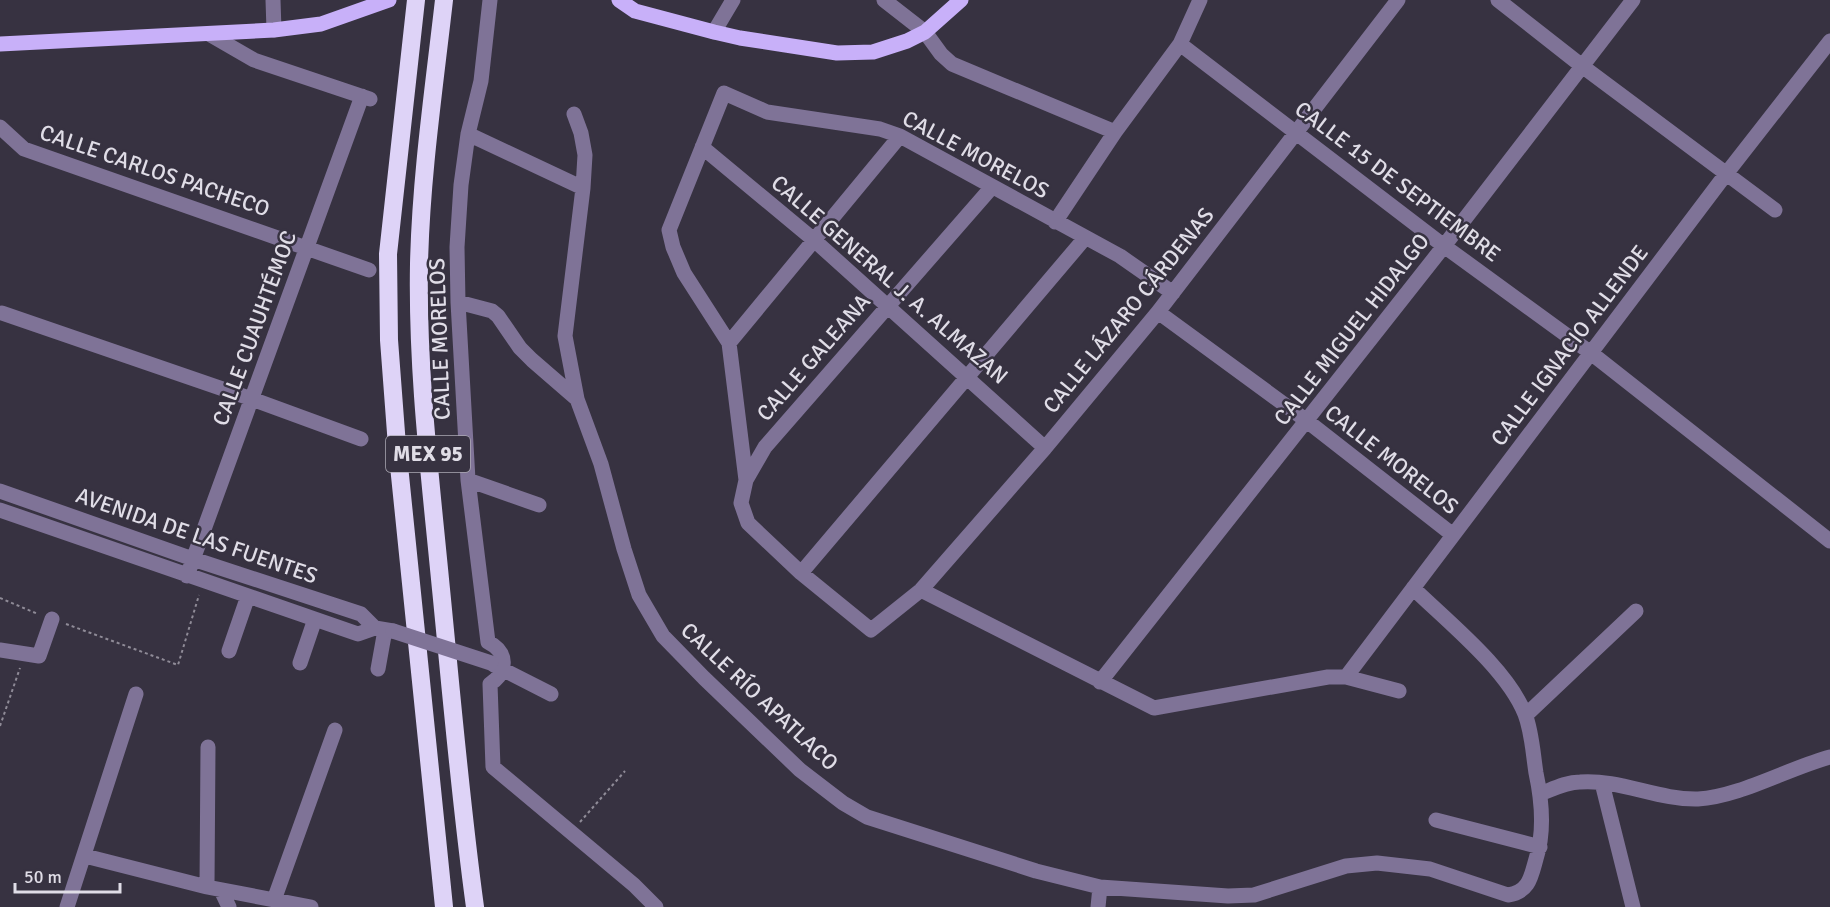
<svg xmlns="http://www.w3.org/2000/svg" width="1830" height="907" viewBox="0 0 1830 907" font-family="Signika,sans-serif">
  <style>
    .lines { fill: none; stroke-linecap: round; stroke-linejoin: round }
    .path { stroke: #8f8b97; stroke-width: 2; stroke-dasharray: 3 3; stroke-linecap: butt }
    .minor { stroke: #7f7397; stroke-width: 15 }
    .major { stroke: #c8b0f9; stroke-width: 15 }
    .highway { stroke: #ded3f7; stroke-width: 18 }
    .minor-bridge { stroke: #7f7397; stroke-width: 15 }
    .labels { text-anchor: middle; stroke-width: 5; stroke-linejoin: round; paint-order: stroke }
    .shield { fill: #373241; stroke: #adaab5; stroke-width: 1.5 }
    .shield-label { font-size: 21px; font-weight: bold; fill: #e0dde7 }
    .street-label { font-size: 22px; fill: #e0dde7; stroke: #373241 }
  </style>
  <rect width="100%" height="100%" fill="#373241"/>
  <g class="lines">
    <!-- path -->
    <path class="path" d="M0,598l38,16
      M66,624l112,41 21,-70
      M0,726l20,-58
      M580,822l45,-51"/>
    <!-- minor -->
    <path class="minor" d="M273,0l1,30
      M490,0l-9,81 -13,53 -7,51 -4,62 1,55 10,178 20,162c20,10 20,30 2,42l3,83 141,118 22,22
      M884,0l41,32 16,22 11,10 163,68
      M1498,0l84,66 193,144
      M714,32l19,-32
      M209,34l45,26 116,39
      M1180,44l264,202 147,107 239,188
      M574,114l7,19 4,22 -2,33 -18,148 12,63 24,65 23,85 15,46 24,41 41,42 96,92 43,33 24,14 169,54 64,16 128,9 26,-1 92,-29 31,-3 53,6 78,26c21,-3 23,-18 28,-36 9,-28 6,-58 0,-86 -3,-19 -4,-41 -11,-59 -18,-45 -77,-92 -112,-126
      M0,127l24,22 345,121
      M468,134l115,54
      M702,147l112,93 231,208
      M992,187l-227,260 -19,33 -5,23 7,20 53,50 70,57 50,-40 124,-142 113,-136 240,-312
      M1055,222l60,-90 65,-88 20,-44
      M458,302l34,9 6,5 22,32 12,12 45,39
      M1158,312l149,109 146,114
      M2,313l250,86 109,40
      M729,343l171,-207
      M468,480l71,25
      M746,480l-17,-137 -45,-70 -11,-26 -4,-17 55,-137 43,19 113,17 20,7 220,120 53,37
      M0,491l193,68 168,55 14,14
      M0,510l358,124 17,-6 18,3
      M801,573l284,-335
      M187,576l175,-480
      M921,590l233,118 174,-31h18l53,14
      M0,650l39,6 13,-37
      M229,651l19,-55
      M300,663l15,-44
      M494,665l57,29
      M378,669l7,-39
      M1346,677l380,-503 104,-133
      M1100,682l344,-436 189,-246
      M1526,715l110,-104
      M1602,783l31,124
      M1540,794c13,-5 26,-12 40,-12 40,-3 78,18 118,17 41,-2 91,-31 132,-42
      M1436,820l104,27
      M85,856l122,31 104,20
      M207,887l1,-140
      M221,890l8,17
      M274,900l61,-170
      M67,907l69,-213
      M1098,907l2,-20"/>
    <!-- major -->
    <path class="major" d="M619,0l16,11 79,21 26,6 97,15 36,-1 34,-11 18,-9 36,-32
      M0,44l274,-14 47,-6 68,-24"/>
    <!-- highway -->
    <path class="highway" d="M416,0l-28,254 1,86 8,106 47,461
      M444,0c-10,88 -23,176 -25,264 -2,106 11,211 21,315 11,110 20,219 35,328"/>
    <!-- minor-bridge -->
    <path class="minor-bridge" d="M393,631l98,32"/>
  </g>
  <g class="labels">
    <!-- shield labels -->
    <rect class="shield" x="386" y="436" width="84" height="36" rx="4.5"/>
    <g class="shield-label">
      <text x="428" y="461">MEX 95</text>
    </g>
    <!-- street labels -->
    <g class="street-label">
      <text transform="translate(976 154) rotate(28)" y="8">CALLE MORELOS</text>
      <text transform="translate(155 170) rotate(19)" y="8">CALLE CARLOS PACHECO</text>
      <text transform="translate(1398 181) rotate(37)" y="8">CALLE 15 DE SEPTIEMBRE</text>
      <text transform="translate(890 279) rotate(41)" y="8">CALLE GENERAL J. A. ALMAZAN</text>
      <text transform="translate(1128 310) rotate(-51)" y="8">CALLE LÁZARO CÁRDENAS</text>
      <text transform="translate(254 328) rotate(-70)" y="8">CALLE CUAUHTÉMOC</text>
      <text transform="translate(1351 329) rotate(-52)" y="8">CALLE MIGUEL HIDALGO</text>
      <text transform="translate(439 339) rotate(-92)" y="8">CALLE MORELOS</text>
      <text transform="translate(1569 345) rotate(-53)" y="8">CALLE IGNACIO ALLENDE</text>
      <text transform="translate(813 357) rotate(-49)" y="8">CALLE GALEANA</text>
      <text transform="translate(1392 459) rotate(38)" y="8">CALLE MORELOS</text>
      <text transform="translate(197 535) rotate(19)" y="8">AVENIDA DE LAS FUENTES</text>
      <text transform="translate(760 696) rotate(43)" y="8">CALLE RÍO APATLACO</text>
    </g>
  </g>
  <!-- scale -->
  <path d="M15 883v9h105v-9" fill="none" stroke="#e0dde7" stroke-width="3"/>
  <text x="24" y="883" font-size="18" fill="#e0dde7" stroke="#373241" stroke-width="4.5" paint-order="stroke">50 m</text>
</svg>
